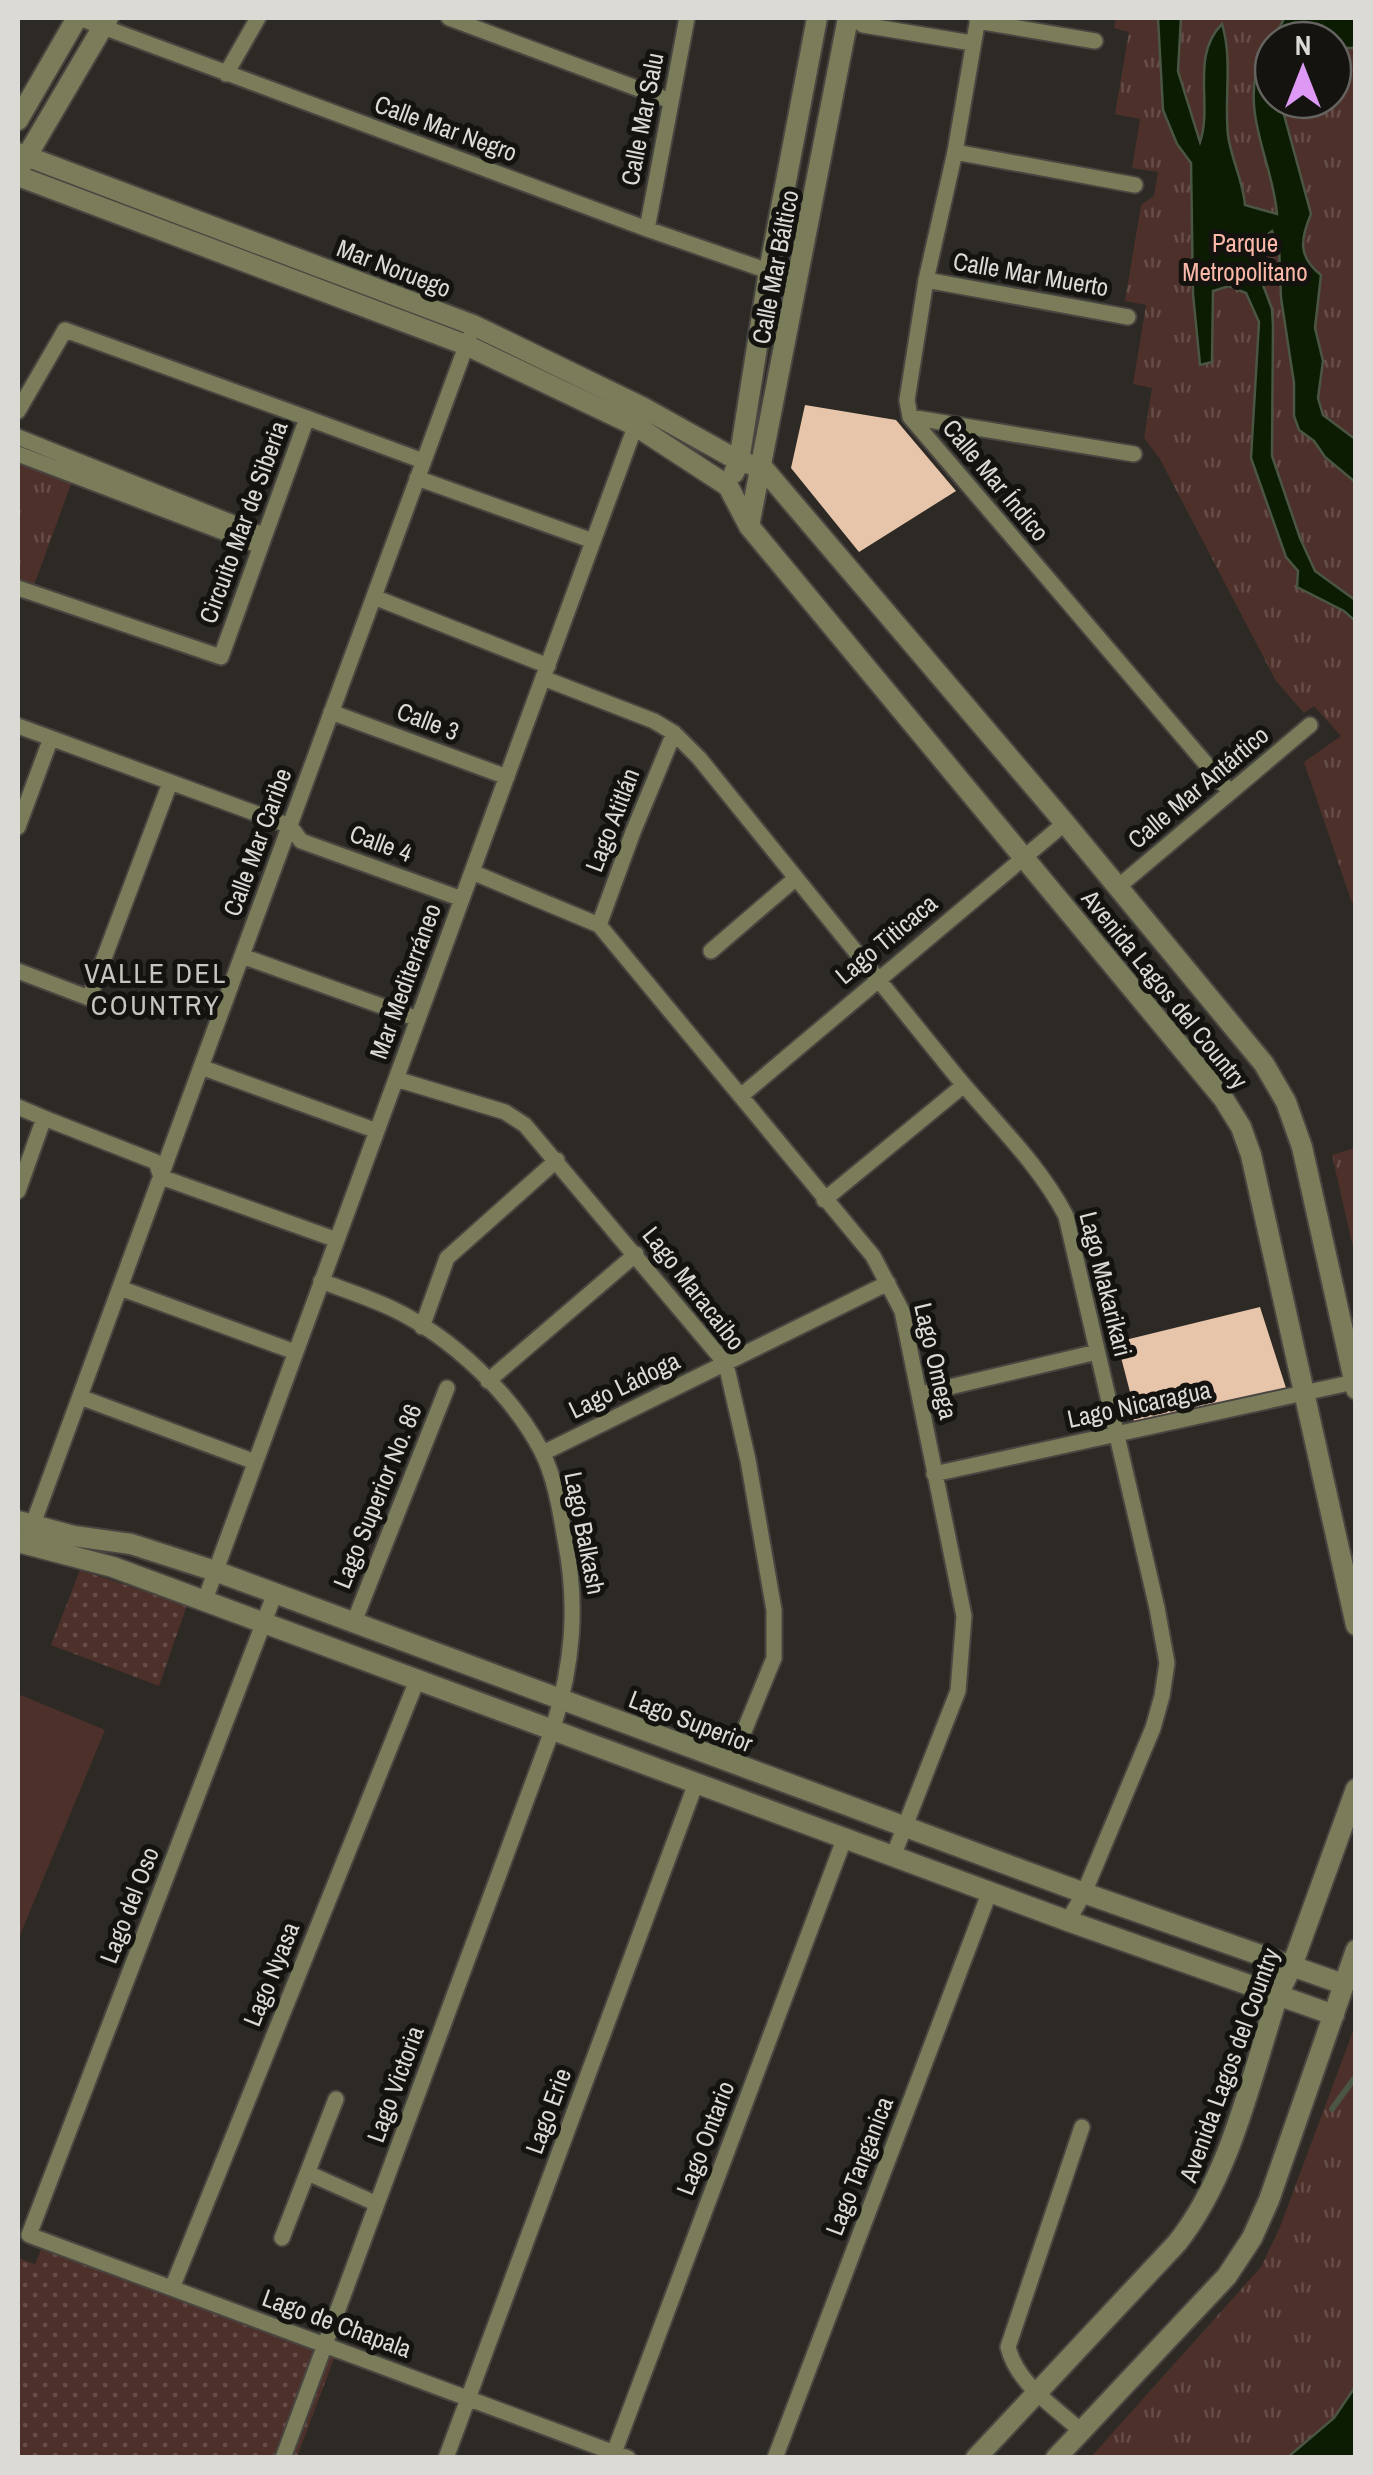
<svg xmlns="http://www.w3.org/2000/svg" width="1373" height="2475" viewBox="0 0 1373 2475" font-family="'Archivo Narrow',sans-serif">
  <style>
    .grass { fill: url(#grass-dots) }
    .park { fill: url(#park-tufts); fill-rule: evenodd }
    .pitch { fill: #4d302a }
    .water { fill: #0c1c03; stroke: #4a5543; stroke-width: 2.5 }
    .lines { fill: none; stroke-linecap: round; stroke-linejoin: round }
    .stream { stroke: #4a5543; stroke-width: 6 }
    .building { fill: #e7c5ab }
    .minor-casing { stroke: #494641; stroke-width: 19 }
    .tertiary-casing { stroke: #494641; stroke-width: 24 }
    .minor { stroke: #7b7c59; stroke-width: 15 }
    .tertiary { stroke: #7b7c59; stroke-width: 20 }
    .labels { text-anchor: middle; stroke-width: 10; stroke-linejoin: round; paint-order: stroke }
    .street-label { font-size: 25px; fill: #dcdad7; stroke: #141310 }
    .park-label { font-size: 25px; fill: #fbb8a8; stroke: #141310 }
    .neighbourhood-label { font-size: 28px; letter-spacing: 2.5px; fill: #c8c4be; stroke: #141310 }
  </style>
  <defs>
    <pattern id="grass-dots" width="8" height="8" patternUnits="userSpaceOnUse" patternTransform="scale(2.5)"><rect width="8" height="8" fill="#4d302a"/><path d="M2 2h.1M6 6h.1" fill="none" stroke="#664d48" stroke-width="1.8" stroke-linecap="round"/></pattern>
    <pattern id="park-tufts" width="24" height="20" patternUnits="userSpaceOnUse" patternTransform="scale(2.5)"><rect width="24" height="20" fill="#4d302a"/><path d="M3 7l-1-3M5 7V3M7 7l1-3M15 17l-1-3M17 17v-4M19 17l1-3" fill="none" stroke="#664d48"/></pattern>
  </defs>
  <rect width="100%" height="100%" fill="#2d2a25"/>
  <!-- grass -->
  <path class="grass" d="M80,1570l107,35 -28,81 -108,-41z
    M43,2245l293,108 -39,104 -279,1v-200l17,6z"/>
  <!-- park -->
  <path class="park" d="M1116,18h239v888l-4,-6 -47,-138 37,-26 -27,-30 -10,7 -28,-32 -116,-222 -16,-21 8,-50 -19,-4 13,-79 -21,-4 16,-96 13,-9 4,-24 -26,-4 8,-49 -25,-5 14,-82 -15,-4zM1273,40h60v60h-60z
    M18,457l56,19 -41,112 -15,-7z
    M1355,1148h1l-1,108 -23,-101z
    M1355,2026v431l-265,1 171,-191 19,-40z"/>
  <!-- pitch -->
  <path class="pitch" d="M18,1694l87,36 -87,210z"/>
  <!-- water -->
  <path class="water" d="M1158,18h23l-3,53 22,71c13,-38 -10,-86 22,-118 11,36 2,74 6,111 3,24 15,45 17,70l32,9c-4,-52 -37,-101 -17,-155 6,-15 19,-26 24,-41h71l-1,30h-21v-8l-28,-3 -32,3v60h7l31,114c-11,26 -13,43 10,61l-6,53 8,33 -5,37 5,17 32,24v43l-30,-25 -11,-16 -15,-11 -5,-14v-33l-13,-85 -2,-51 -7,-16 -13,10 1,36 12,32 1,17 -1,130 28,82 15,33 40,29v21l-11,-10 -47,-24 1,-16 -12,-14 -35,-99 8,-136 -13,-29 -17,-7 -16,5 -1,71 -12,3 -7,-71 -2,-131 -14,-19 -14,-34z
    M1355,2387v70h-67l46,-39z"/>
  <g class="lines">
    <!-- stream -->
    <path class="stream" d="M1332,2109l24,-33"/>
  </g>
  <!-- building -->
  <path class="building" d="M805,405l91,15 60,71 -97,61 -68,-84z
    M1260,1307l26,81 -152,35 -4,-31 -13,-50z"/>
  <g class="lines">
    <!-- minor casing -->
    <g class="minor-casing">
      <path id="minor" d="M79,18l568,211 150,52
        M449,18l222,83
        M854,18l9,7 109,18
        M978,18l-23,134 -29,128 -19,120 3,17 320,375
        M977,21l118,20
        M226,74l32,-56
        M955,152l180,33
        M647,229l40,-211
        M926,280l202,37
        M18,411l47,-81 242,88 -86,239 -203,-69
        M910,417l224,37
        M307,418l116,43
        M18,437l245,98
        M18,454l242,92
        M417,478l176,63
        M374,597l174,69
        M543,678l111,43 20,12 25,25c85,105 170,210 254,314 39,48 85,90 113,144l91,392 10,55 -5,33 -9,32 -69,165 -16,28
        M331,712l176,65
        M18,726l272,100 11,15 161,58
        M18,827l33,-89
        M472,872l127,53 274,331 29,55 62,305 -6,75 -64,163
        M1118,887l192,-162
        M599,925l34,-93 41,-99
        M711,951l85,-73
        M242,956l176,63
        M18,971l71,27 81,-215
        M201,1067l176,64
        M396,1079l109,33 20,13 201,239 22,96 26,150v48l-43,105
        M742,1095l323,-272
        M18,1107l26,11 -26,73
        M44,1118l112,44 5,15 176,63
        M824,1200l140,-115
        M120,1288l175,64
        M422,1327l25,-69 110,-98
        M488,1381l148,-127
        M920,1394l177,-42
        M80,1397l175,65
        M543,1453l345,-170
        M934,1474l420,-92
        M30,1532l439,-1194
        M275,1593l-246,642 599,223
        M205,1600l434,-1184
        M354,1622l93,-234
        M308,2173l69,31
        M282,2238l54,-139
        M172,2288l246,-610
        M1081,2431c-27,-25 -64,-47 -73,-84l74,-220
        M283,2458l270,-730c20,-64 25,-123 12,-189 -5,-29 -10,-62 -24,-89 -30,-57 -90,-113 -148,-141 -23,-11 -48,-19 -72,-28
        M446,2458l250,-675
        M612,2458l233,-621
        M775,2458l215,-567"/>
    </g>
    <!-- tertiary casing -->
    <g class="tertiary-casing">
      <path id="tertiary" d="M18,120l59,-102
        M18,153l455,172 169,82 97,54 24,7 302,355 199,241 22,38 16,45 54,242
        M21,166l87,-148
        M18,176l448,169 170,81 92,60 21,40 474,572 18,29 10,28 105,470
        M734,473l5,-12 30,-190 48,-253
        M749,526l99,-508
        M18,1521l56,15 57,8 84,27 869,322 259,91
        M18,1542l95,25 955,354 266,94
        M976,2458l201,-215c54,-68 74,-166 101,-248l14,-29 64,-177
        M1056,2458l171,-182 25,-38 17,-38 87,-250"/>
    </g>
    <!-- minor -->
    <use href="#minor" class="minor"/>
    <!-- tertiary -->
    <use href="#tertiary" class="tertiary"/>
  </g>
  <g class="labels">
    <!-- street labels -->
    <g class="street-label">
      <text transform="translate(642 119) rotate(-79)" y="9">Calle Mar Salu</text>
      <text transform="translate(446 128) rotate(20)" y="9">Calle Mar Negro</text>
      <text transform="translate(775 267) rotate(-79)" y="9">Calle Mar Báltico</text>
      <text transform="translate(394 268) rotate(21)" y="9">Mar Noruego</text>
      <text transform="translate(1031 274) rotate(10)" y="9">Calle Mar Muerto</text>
      <text transform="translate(996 480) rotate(50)" y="9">Calle Mar Índico</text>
      <text transform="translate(243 522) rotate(-70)" y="9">Circuito Mar de Siberia</text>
      <text transform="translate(428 721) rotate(21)" y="9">Calle 3</text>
      <text transform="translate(1198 787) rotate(-40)" y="9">Calle Mar Antártico</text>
      <text transform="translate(612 820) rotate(-69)" y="9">Lago Atitlán</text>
      <text transform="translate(257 842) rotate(-70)" y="9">Calle Mar Caribe</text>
      <text transform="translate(381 843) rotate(20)" y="9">Calle 4</text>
      <text transform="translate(886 939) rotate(-40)" y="9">Lago Titicaca</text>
      <text transform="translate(405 981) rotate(-70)" y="9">Mar Mediterráneo</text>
      <text transform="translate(1165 989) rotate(51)" y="9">Avenida Lagos del Country</text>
      <text transform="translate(1106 1284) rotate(76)" y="9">Lago Makarikari</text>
      <text transform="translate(694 1288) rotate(52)" y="9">Lago Maracaibo</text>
      <text transform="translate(936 1361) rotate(77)" y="9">Lago Omega</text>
      <text transform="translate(624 1385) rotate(-26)" y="9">Lago Ládoga</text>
      <text transform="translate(1139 1404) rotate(-12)" y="9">Lago Nicaragua</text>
      <text transform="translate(377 1496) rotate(-68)" y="9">Lago Superior No. 86</text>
      <text transform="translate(585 1533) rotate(79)" y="9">Lago Balkash</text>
      <text transform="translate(691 1721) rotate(21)" y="9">Lago Superior</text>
      <text transform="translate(129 1905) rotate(-69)" y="9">Lago del Oso</text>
      <text transform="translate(271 1974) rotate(-68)" y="9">Lago Nyasa</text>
      <text transform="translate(1229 2065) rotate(-70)" y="9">Avenida Lagos del Country</text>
      <text transform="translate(395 2084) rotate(-70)" y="9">Lago Victoria</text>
      <text transform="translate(548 2111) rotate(-70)" y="9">Lago Erie</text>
      <text transform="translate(705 2138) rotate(-69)" y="9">Lago Ontario</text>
      <text transform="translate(859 2166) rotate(-69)" y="9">Lago Tanganica</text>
      <text transform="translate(337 2323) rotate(20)" y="9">Lago de Chapala</text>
    </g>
    <!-- park labels -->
    <g class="park-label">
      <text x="1245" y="252">Parque<tspan x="1245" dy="29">Metropolitano</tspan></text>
    </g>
    <!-- neighbourhood labels -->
    <g class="neighbourhood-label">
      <text x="156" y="983">VALLE DEL<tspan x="156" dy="32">COUNTRY</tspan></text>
    </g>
  </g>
  <!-- border -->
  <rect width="1373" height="2475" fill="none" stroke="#dcdad7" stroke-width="40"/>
  <!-- north arrow -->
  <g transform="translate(1303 70)"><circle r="48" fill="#141310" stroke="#646360" stroke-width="2.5"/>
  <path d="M0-8L18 38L0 25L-18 38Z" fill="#dd99f3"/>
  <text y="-15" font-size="28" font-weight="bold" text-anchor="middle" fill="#dcdad7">N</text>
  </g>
</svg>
